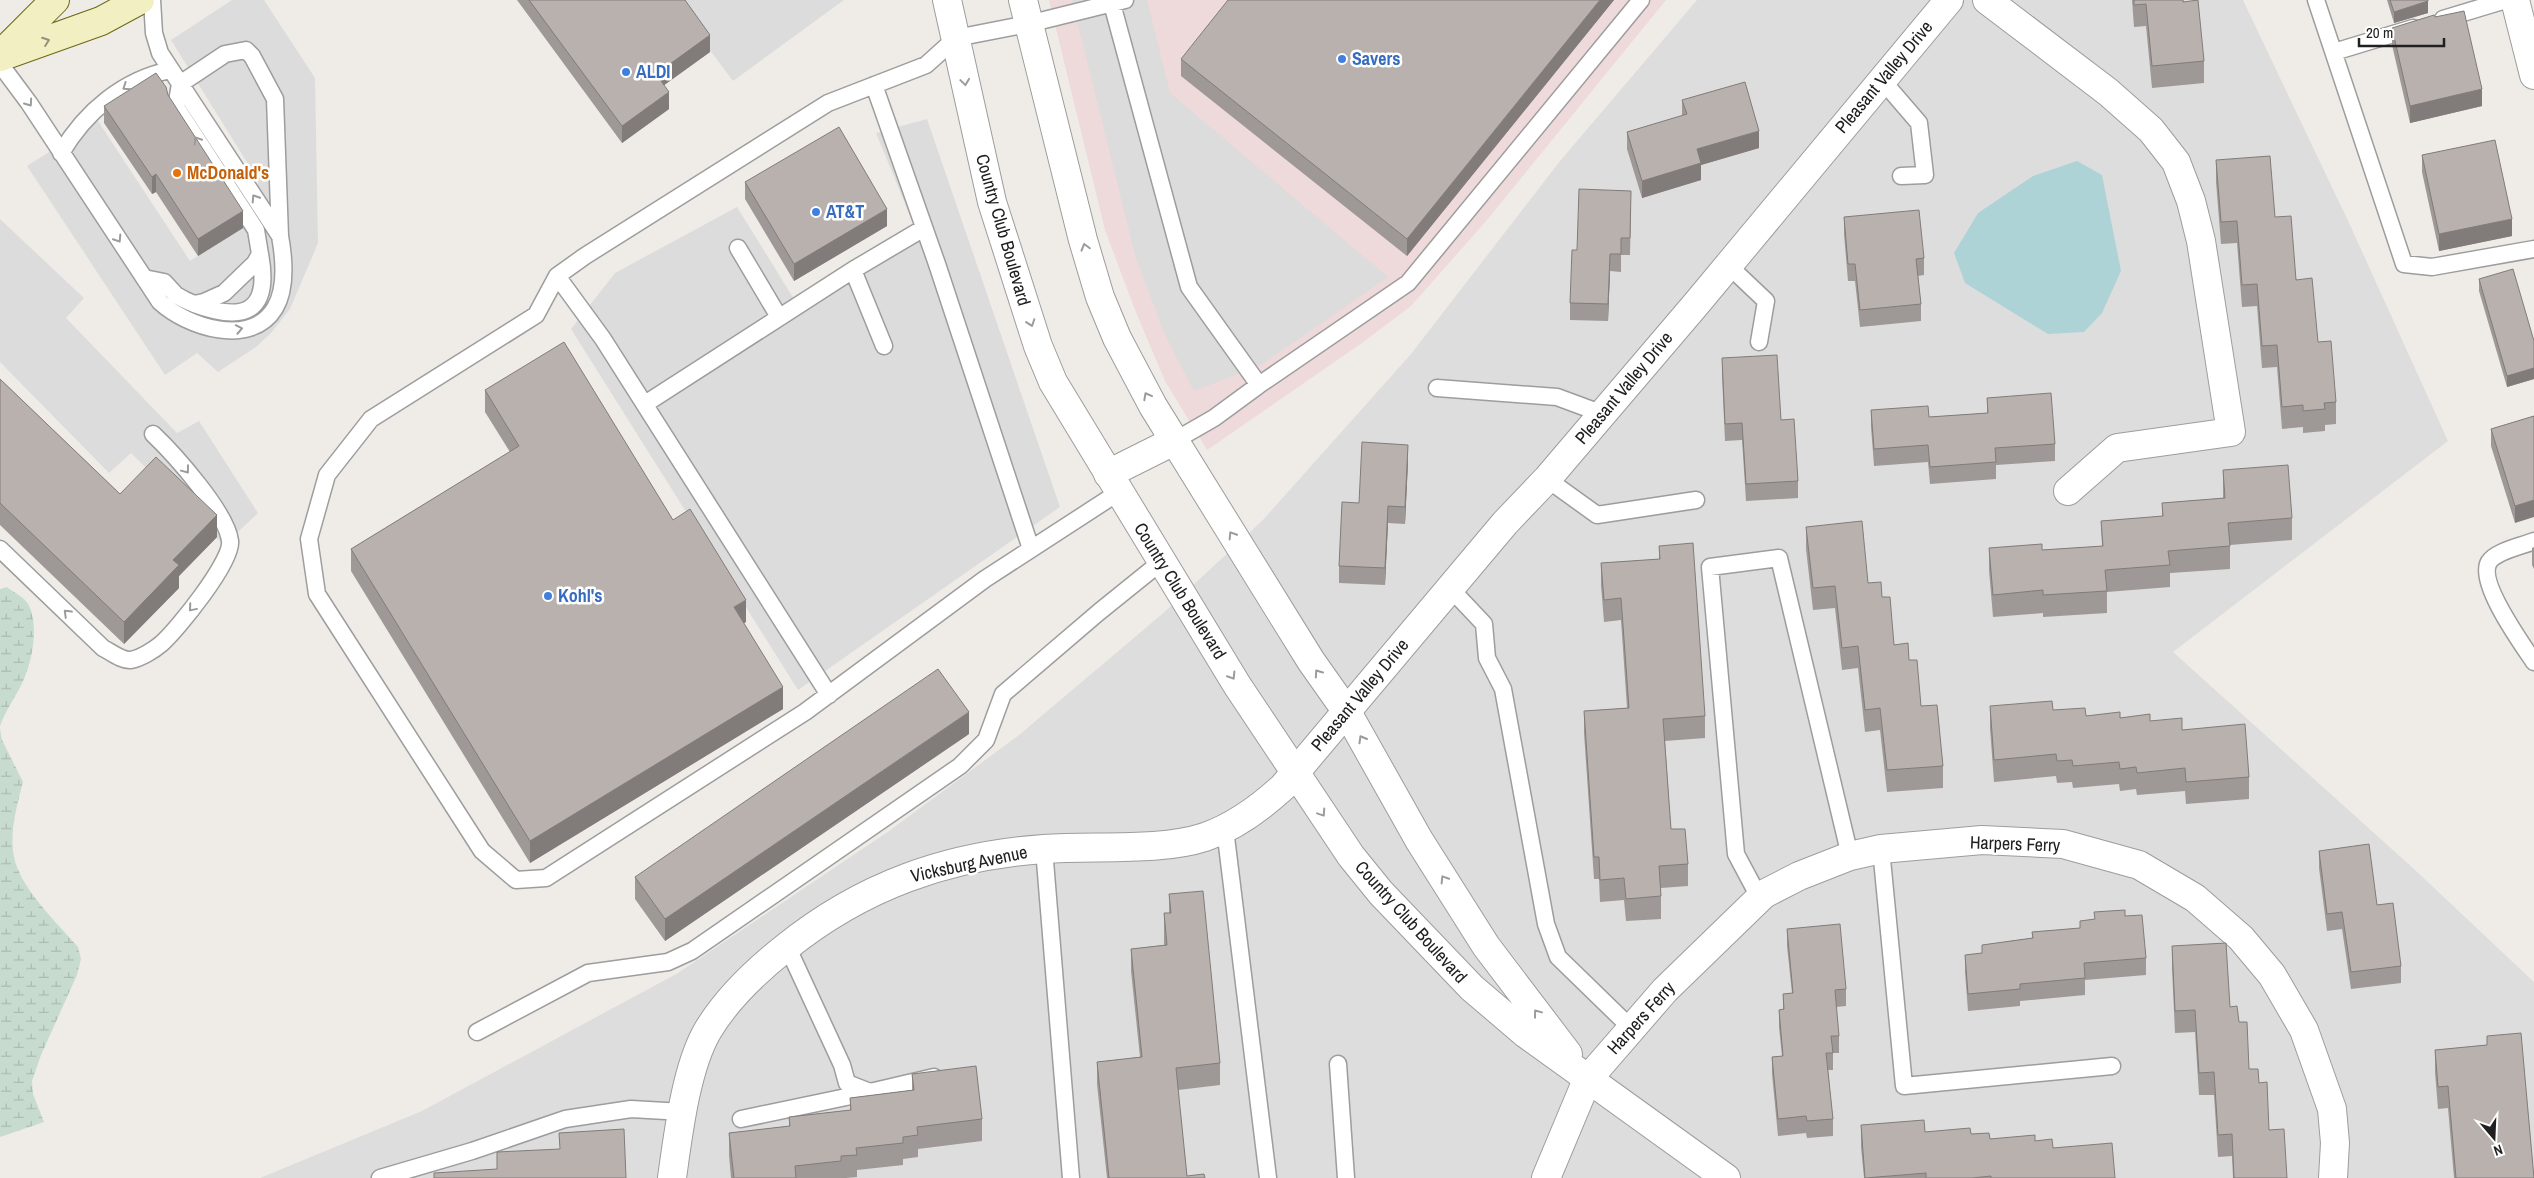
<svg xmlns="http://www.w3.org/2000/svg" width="2534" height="1178" viewBox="0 0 2534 1178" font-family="'Archivo Narrow',sans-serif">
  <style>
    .residential { fill: #dedddd }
    .commercial { fill: #eed9db }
    .wetland { fill: url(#wetland-marsh) }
    .parking { fill: #dcdcdc }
    .water { fill: #aed3d7 }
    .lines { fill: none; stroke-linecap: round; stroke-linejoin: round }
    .service-casing { stroke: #9d9d9d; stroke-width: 19 }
    .minor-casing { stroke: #9d9d9d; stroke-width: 30 }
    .tertiary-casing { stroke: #9d9d9d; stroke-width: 30 }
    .secondary-casing { stroke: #6b6913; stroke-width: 30 }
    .service { stroke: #fff; stroke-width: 16 }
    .minor { stroke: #fff; stroke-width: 28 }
    .tertiary { stroke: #fff; stroke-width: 28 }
    .secondary { stroke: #f2efc3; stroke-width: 28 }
    .wall { fill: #9e9896 }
    .shaded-wall { fill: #817c7a }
    .building { fill: #b8b1ae; stroke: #817c7a }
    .oneway { stroke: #94927a }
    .oneway2 { stroke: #9b9b9b }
    .shop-dot { fill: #3f7fe0; stroke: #fff; stroke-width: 2 }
    .food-dot { fill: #e8710a; stroke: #fff; stroke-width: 2 }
    .labels { text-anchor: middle; stroke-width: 5; stroke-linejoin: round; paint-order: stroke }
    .shop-label { font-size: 18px; font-weight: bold; fill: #366cbe; stroke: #fff; text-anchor: start }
    .street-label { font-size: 18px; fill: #202020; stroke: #fff }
    .food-label { font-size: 18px; font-weight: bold; fill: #c56008; stroke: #fff; text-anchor: start }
  </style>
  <defs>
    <pattern id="wetland-marsh" width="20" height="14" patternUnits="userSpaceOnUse" patternTransform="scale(1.25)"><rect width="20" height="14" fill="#c7dbcf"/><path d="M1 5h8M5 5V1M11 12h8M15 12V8" fill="none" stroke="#abbcb1"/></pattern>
  </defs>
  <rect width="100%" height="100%" fill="#efece8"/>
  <!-- residential -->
  <path class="residential" d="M1697,0h546l107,225 98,216 -275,211 241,217 120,113v196h-2274l162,-67 256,-138 211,-142 130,-96 142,-120 101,-94 149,-167 149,-193z"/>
  <!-- commercial -->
  <path class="commercial" d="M1049,0h617l-179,220 -76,86 -49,37 -155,107 -42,-69 -30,-71 -30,-80z"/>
  <!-- wetland -->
  <path class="wetland" d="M7,587c6,5 17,10 21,17 11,19 5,54 -4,75 -7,16 -18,30 -24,47v-137z
    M0,729l2,11 21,42c-6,23 -14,51 -9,75 6,31 44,67 64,90l3,12 -4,16 -36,80 -9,26 1,13 11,28 -44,15z"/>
  <!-- parking -->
  <path class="parking" d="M232,0h32l51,78 3,165 -28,66 -19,24 -15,14 -38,25 -21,-19 -32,22 -138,-209 71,-45 92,140 67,-43 1,-38 -87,-140z
    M672,0h172l-111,81z
    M1072,0h75l23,93 218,184 -127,88 -67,26 -28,-54 -31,-82z
    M927,119l133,388 -262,183 -227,-361 44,-56 122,-66 57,92 121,-71 -39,-95z
    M0,219l84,79 -18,20 111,115 22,-12 59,92 -34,32 -93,-92 -22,20 -109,-111z"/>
  <!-- water -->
  <path class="water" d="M2077,161l25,14 19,96 -19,42 -18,19 -36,2 -83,-51 -11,-30 24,-40 55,-37z"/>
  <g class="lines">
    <!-- service casing -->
    <g class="service-casing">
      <path id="service" d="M1111,0l78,287 70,98 149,-102 233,-283
        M2316,0l88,264 28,3 102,-18
        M2443,19l63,-19
        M2334,52l79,-24
        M0,64l29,39 131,199c27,25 91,46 115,6 12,-20 9,-50 5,-72l-120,-183 -6,-20 -2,-33
        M1882,80l37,43 6,52 -24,1
        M874,85l63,179 94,285
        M61,153c24,-41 63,-74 110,-83
        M738,248l41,69
        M1728,265l38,36 -7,41
        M853,270l71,-42
        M557,276l46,63 226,356
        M144,278l20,4 12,13 9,5 9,4 10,-2 20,-9 31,-30 5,-9 -4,-24 -80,-123 4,-23 45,-30 21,-4 6,6 23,43 5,137
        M194,304c51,19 77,8 66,-50
        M1437,388l120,9 46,17
        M645,404l208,-134 31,76
        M1174,441l40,-23 45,-33
        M1547,479l50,36 99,-15
        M1119,492l-134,87 -180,133 -259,166 -30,2 -34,-29 -165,-257 -8,-55 18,-64 44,-56 165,-104 21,-39 28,-20 243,-153 98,-38 30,-27 72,-14 97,-24
        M2534,541c-12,5 -38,10 -45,21 -12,20 33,82 45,100
        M0,549l103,99c8,4 19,13 28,12 10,-2 23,-10 30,-16 16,-14 72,-83 69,-103 -3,-28 -56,-87 -77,-107
        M1450,588l34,36 3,34 16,31 43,235 12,33 73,71
        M1225,829l43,349
        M1044,849l27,329
        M1881,849l23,237 208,-20
        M1760,899l-24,-45 -26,-287 69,-9 71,298
        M787,946l55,119 5,18 23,9 64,-15
        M477,1032l111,-59 80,-11 24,-11 268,-185 26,-26 17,-46 96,-82 62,-50
        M1338,1064l8,114
        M741,1119l129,-27
        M380,1178l92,-27 93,-32 66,-10 52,3"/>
    </g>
    <!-- minor casing -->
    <g class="minor-casing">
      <path id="minor" d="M1987,0l121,92 43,38 25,32 15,39 10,40 30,191 -114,16 -49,43
        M2515,0l19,75
        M1108,474l66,-33
        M672,1178c6,-43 14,-111 36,-148 20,-33 48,-59 77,-82 77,-62 161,-92 259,-99 49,-4 115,3 161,-12 29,-10 55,-29 78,-50l222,-264 42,-44 150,-176 252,-303
        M1546,1178l41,-98 78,-90 99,-96 35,-18 51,-20 31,-7 101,-9 81,4 76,21 56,33 46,40 31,37 32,55 28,79 3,34 -2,35"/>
    </g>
    <!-- tertiary casing -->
    <g class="tertiary-casing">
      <path id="tertiary" d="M947,0l45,202 46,144 15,36 184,303 114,171 30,37 91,95 54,46 200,144
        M1023,0l60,240 17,57 17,41 36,68 158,255 36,51 72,128 67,106 82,108"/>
    </g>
    <!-- secondary casing -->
    <g class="secondary-casing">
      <path id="secondary" d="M1,54l54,-54
        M0,57l101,-36 39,-21"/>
    </g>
    <!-- service -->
    <use href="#service" class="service"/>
    <!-- minor -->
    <use href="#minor" class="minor"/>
    <!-- tertiary -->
    <use href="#tertiary" class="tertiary"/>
    <!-- secondary -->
    <use href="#secondary" class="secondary"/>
  </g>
  <!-- wall -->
  <path class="wall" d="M517,0h168l25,52 -46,33 5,24 -47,34z
    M1614,0l-207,256 -226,-180v-17z
    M2132,0h51l21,61v22l-52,5 -6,-62 -12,1z
    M2387,0h41v13l-34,10z
    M2392,28l90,78 -72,17 -18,-78z
    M168,95l75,133 -45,28 -42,-64 -4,2 -48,-71v-17z
    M1682,100l77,48 -58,17v15l-59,18 -15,-49v-17l55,-16z
    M2422,155l90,81 -73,15 -17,-79z
    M2216,160l59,57 43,125 18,60v22l-11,1v6l-22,2v-6l-21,2 -5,-62 -15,1 -5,-62 -15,1 -5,-64 -16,1 -5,-62z
    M745,182l142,44 -93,55 -49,-82z
    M1631,208l-1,47h-9v17l-11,-1 -2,50 -38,-1v-17l7,-53z
    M1844,217l80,41v17l-6,1 3,28v17l-61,6 -5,-46h-7l-4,-47z
    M2479,279l55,62v38l-27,8 -28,-96z
    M1722,358l59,62 17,61v17l-52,3 -4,-61 -17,1 -3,-66z
    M0,379l120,115 97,43 -38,39v12l-55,56 -124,-119z
    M485,390l188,130 73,102 -3,1 40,86 -253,154 -179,-292v-22l159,-97 -25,-40z
    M1987,398l68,46v17l-59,4v14l-66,5 -2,-22 -54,4 -3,-39v-17l58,7 58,-4z
    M2534,416l-19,107 -24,-77v-17z
    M1408,462l-3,62 -17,-1 -3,62 -46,-2v-17l20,-63z
    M2223,470l69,48v22l-62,5v24l-60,4v14l-63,5v21l-64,4v-4l-50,4 -4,-47v-22l53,2 60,-4 -1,-25 61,-4v-14l61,-5z
    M1806,527l62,56 14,14 12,48 15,15 12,46 22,60v22l-56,4 -7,-62 -15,2 -7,-64 -16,2 -7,-62 -22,2 -7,-61z
    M1659,546l46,170v22l-40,3 6,88 17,35v22l-27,2v31l-35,2 -2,-21 -24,2 -1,-23h-5l-10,-146v-22l43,-3 -6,-88 -17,2 -3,-37v-22l58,-4z
    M2534,547v22l-2,-4v-17z
    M1990,706l63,4 33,6 64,5 32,9 67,47v22l-63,5 -1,-13 -48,4 -1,-6 -16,2 -1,-7 -46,4 -1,-6 -15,1 -1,-7 -62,6 -4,-54z
    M969,734l-304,207 -30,-42v-22z
    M2319,851l58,54 24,61v17l-50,6 -9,-60 -15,2 -8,-63z
    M1169,894l51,169v22l-42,5 9,86 18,2h-98l-10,-94v-22l43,-5 -9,-86v-22l33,-4v-32h5z
    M2125,916l21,42v17l-61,5v15l-65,6v5l-52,5 -3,-39v-17l17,-2v-8l50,-7v-6l48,-4v-7z
    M1787,929l59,60v17l-10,1 3,29v17h-6v17h-5l5,49v17l-26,2 -1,-5 -28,3 -6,-62v-17l10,-1 -3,-29v-17l4,-1v-15l9,-1 -5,-47z
    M2172,946l58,61 9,15 10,47 10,14 10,47 18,48h-54l-1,-22 -14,1 -4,-62h-15l-4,-63 -20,1 -3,-65z
    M2487,1036l47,142h-80l-6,-70 -10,1 -3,-37v-22l52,-5z
    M912,1074l70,45v22l-64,8v8l-15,2v6l-46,5v7l-11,1h-115l-2,-23v-22l60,-7v-9l61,-7v-12l62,-8z
    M1861,1125l64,7 46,2 19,5 45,2 18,7 62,30h-251l-3,-31z"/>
  <!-- shaded-wall -->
  <path class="shaded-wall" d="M1600,0h14l-207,256v-17z
    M2428,1v12l-34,10v-11z
    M710,35v17l-54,39v-17z
    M2482,89v17l-72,17v-17z
    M669,92v17l-47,34v-17z
    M1759,131v17l-58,17v15l-59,18v-17l55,-32z
    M156,174v18l-4,2v-17z
    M887,209v17l-93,55v-17z
    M243,211v17l-45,28v-17z
    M2512,219v17l-73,15v-17z
    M1610,254v17l-2,50v-17z
    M2534,368v11l-27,8v-11z
    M1408,445v17l-3,62v-17z
    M2534,500v17l-19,6v-17z
    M1388,506v17l-3,62v-17z
    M217,515v22l-38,39v12l-55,56v-22l49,-62z
    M746,600v22l-12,7v-22z
    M783,687v22l-253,154v-22z
    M969,712v22l-304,207v-22z"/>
  <!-- building -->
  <path class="building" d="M529,0h156l25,35 -54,39 13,18 -47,34z
    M1228,0h372l-193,239 -226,-180z
    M2134,0h49v2l15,-2 6,61 -52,5 -6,-62 -12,1z
    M2390,0h38v1l-34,11z
    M2464,11l18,78 -72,17 -18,-78 42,-13 1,2z
    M156,73l10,14 2,8 75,116 -45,28 -42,-65 -4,3 -48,-71z
    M1745,82l14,49 -62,18 4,14 -59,18 -15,-49 60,-18 -5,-14z
    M839,127l48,82 -93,55 -49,-82z
    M2495,140l17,79 -73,15 -17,-79z
    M2270,156l5,61 16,-1 5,64 16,-2 6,64 13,-1 5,61 -12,1 1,6 -22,2v-6l-21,2 -5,-62 -15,1 -5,-62 -15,1 -5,-64 -16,1 -5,-62z
    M1579,189l52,2 -1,47h-9v16h-11l-2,50 -38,-1 2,-53h5z
    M1919,210l5,48 -8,1 5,45 -61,6 -5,-46h-7l-4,-47z
    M2513,269l21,72v27l-27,8 -28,-97z
    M564,342l109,178 17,-11 56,91 -12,7 49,80 -253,154 -179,-292 168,-103 -34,-56z
    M1777,355l4,65 13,-1 4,62 -52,3 -4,-61 -17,1 -3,-66z
    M0,379l120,115 36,-37 61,58 -44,45 6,5 -55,57 -124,-119z
    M2051,393l4,51 -60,4 1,14 -66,5 -2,-22 -54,4 -3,-39 57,-4 1,11 59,-4 -1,-15z
    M2534,416v84l-19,6 -24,-77z
    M1362,442l46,3 -3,62 -17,-1 -3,62 -46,-2 3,-64 17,1z
    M2288,465l4,53 -64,5 2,23 -62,5 2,14 -65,5 2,21 -64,4v-5l-50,5 -4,-47 53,-4v6l61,-4 -2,-25 62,-5 -1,-13 63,-5 -2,-28z
    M1862,521l6,62 13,-1 1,15h8l4,48 14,-2 1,17h8l4,46 16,-1 6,61 -56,4 -7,-62 -15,2 -7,-64 -16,2 -7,-62 -22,2 -7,-61z
    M1693,543l12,173 -42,3 8,110h14l3,35 -29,2 2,30 -35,3 -2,-21 -24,2 -1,-23h-5l-10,-146 45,-3 -8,-110 -17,2 -3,-37 59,-4 -1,-13z
    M938,669l31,43 -304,207 -30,-42z
    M2052,701l1,9 32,-2 1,8 34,-4v6l30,-4v7l32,-3v12l63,-6 4,53 -63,5 -1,-14 -48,5 -1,-6 -16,2 -1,-7 -46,4 -1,-6 -15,1 -1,-7 -62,6 -4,-54z
    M2369,844l8,61 16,-2 8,63 -50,6 -9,-60 -15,2 -8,-63z
    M1203,891l17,172 -44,5 11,108 17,-2 1,4h-96l-12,-116 45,-5 -11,-108 36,-4 -3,-32h7l-2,-19z
    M2125,910v6l17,-1 4,43 -62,5 1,15 -65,6v5l-52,5 -3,-39 17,-2v-8l51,-7 -1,-6 48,-4v-7l15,-2 -1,-7z
    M1840,924l6,65 -11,1 4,46h-8l2,17h-7l7,66 -26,2 -1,-5 -28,3 -6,-62 11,-1 -4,-46 5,-1 -1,-15 10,-1 -6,-64z
    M2226,943l4,64 7,-1 2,16h8l2,47h9l1,14 8,-1 2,48 15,-1 3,49h-53l-2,-44 -14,1 -4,-63 -15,1 -4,-63 -20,1 -3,-65z
    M2521,1033l13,145h-78l-8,-92 -10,1 -3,-37 52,-5v-9z
    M976,1066l6,53 -65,8 1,8 -15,2v6l-47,5 1,7 -16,1v5l-46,5 1,12h-62l-5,-45 61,-7 -1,-9 62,-7 -1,-12 64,-8 -2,-16z
    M1924,1120l1,12 45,-4 1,6 18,-1 1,6 45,-4v6l17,-2 1,9 59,-5 3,35h-124v-2l-19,2h-46v-5l-61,5 -4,-53z
    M624,1129l2,49h-192v-5l63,-4v-17l63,-3 -1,-16z"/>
  <!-- one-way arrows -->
  <defs><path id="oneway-chevron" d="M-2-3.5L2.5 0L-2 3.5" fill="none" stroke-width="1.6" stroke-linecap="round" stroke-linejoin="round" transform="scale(1.25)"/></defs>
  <use class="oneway" href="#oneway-chevron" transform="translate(46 41) rotate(-20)"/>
  <g class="oneway2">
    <use href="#oneway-chevron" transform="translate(965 82) rotate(82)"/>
    <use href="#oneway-chevron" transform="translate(126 87) rotate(146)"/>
    <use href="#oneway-chevron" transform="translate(29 103) rotate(55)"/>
    <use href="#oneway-chevron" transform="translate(197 140) rotate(-123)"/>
    <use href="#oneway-chevron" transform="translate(255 198) rotate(-123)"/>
    <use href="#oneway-chevron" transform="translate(118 239) rotate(57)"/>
    <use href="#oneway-chevron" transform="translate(1085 247) rotate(-106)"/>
    <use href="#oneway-chevron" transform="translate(1031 323) rotate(71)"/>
    <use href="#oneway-chevron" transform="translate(239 329) rotate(-11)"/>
    <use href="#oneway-chevron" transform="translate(1147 396) rotate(-118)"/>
    <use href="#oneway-chevron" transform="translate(186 470) rotate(53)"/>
    <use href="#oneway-chevron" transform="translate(1232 535) rotate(-122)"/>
    <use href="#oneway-chevron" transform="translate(192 608) rotate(130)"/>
    <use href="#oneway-chevron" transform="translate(67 613) rotate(-136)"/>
    <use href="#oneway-chevron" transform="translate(1318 673) rotate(-125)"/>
    <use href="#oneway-chevron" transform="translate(1232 676) rotate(58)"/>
    <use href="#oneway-chevron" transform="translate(1362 739) rotate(-120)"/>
    <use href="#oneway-chevron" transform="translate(1322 813) rotate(56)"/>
    <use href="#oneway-chevron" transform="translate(1444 879) rotate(-122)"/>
    <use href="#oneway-chevron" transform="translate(1537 1013) rotate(-127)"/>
  </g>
  <!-- markers -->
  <g class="shop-dot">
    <circle cx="1342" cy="59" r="5"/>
    <circle cx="626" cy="72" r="5"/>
    <circle cx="816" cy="212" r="5"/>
    <circle cx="548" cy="596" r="5"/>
  </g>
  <circle class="food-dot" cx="177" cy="173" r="5"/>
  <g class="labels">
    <!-- shop labels -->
    <g class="shop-label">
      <text x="1352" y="65">Savers</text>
      <text x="636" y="78">ALDI</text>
      <text x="826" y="218">AT&amp;T</text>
      <text x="558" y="602">Kohl's</text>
    </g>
    <!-- street labels -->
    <g class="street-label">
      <text transform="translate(1884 77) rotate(-50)" y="6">Pleasant Valley Drive</text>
      <text transform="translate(1003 230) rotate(74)" y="6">Country Club Boulevard</text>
      <text transform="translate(1624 388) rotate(-50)" y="6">Pleasant Valley Drive</text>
      <text transform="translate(1180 591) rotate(58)" y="6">Country Club Boulevard</text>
      <text transform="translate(1360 695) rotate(-50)" y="6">Pleasant Valley Drive</text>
      <text transform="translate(2015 844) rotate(2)" y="6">Harpers Ferry</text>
      <text transform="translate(969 864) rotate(-12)" y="6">Vicksburg Avenue</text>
      <text transform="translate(1411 922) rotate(48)" y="6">Country Club Boulevard</text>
      <text transform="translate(1641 1018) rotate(-48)" y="6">Harpers Ferry</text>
    </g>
    <!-- food labels -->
    <g class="food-label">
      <text x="187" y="179">McDonald's</text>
    </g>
  </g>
  <!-- north arrow -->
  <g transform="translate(2494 1138) rotate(161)" stroke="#ffffff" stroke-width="4" paint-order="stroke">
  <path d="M0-4L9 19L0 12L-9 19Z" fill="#202020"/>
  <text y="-8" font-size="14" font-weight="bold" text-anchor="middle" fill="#202020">N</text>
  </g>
  <!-- scale -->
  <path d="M2359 38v8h85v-8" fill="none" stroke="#202020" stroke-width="2.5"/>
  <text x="2366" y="38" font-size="15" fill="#202020" stroke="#ffffff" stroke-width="4" paint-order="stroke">20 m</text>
</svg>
